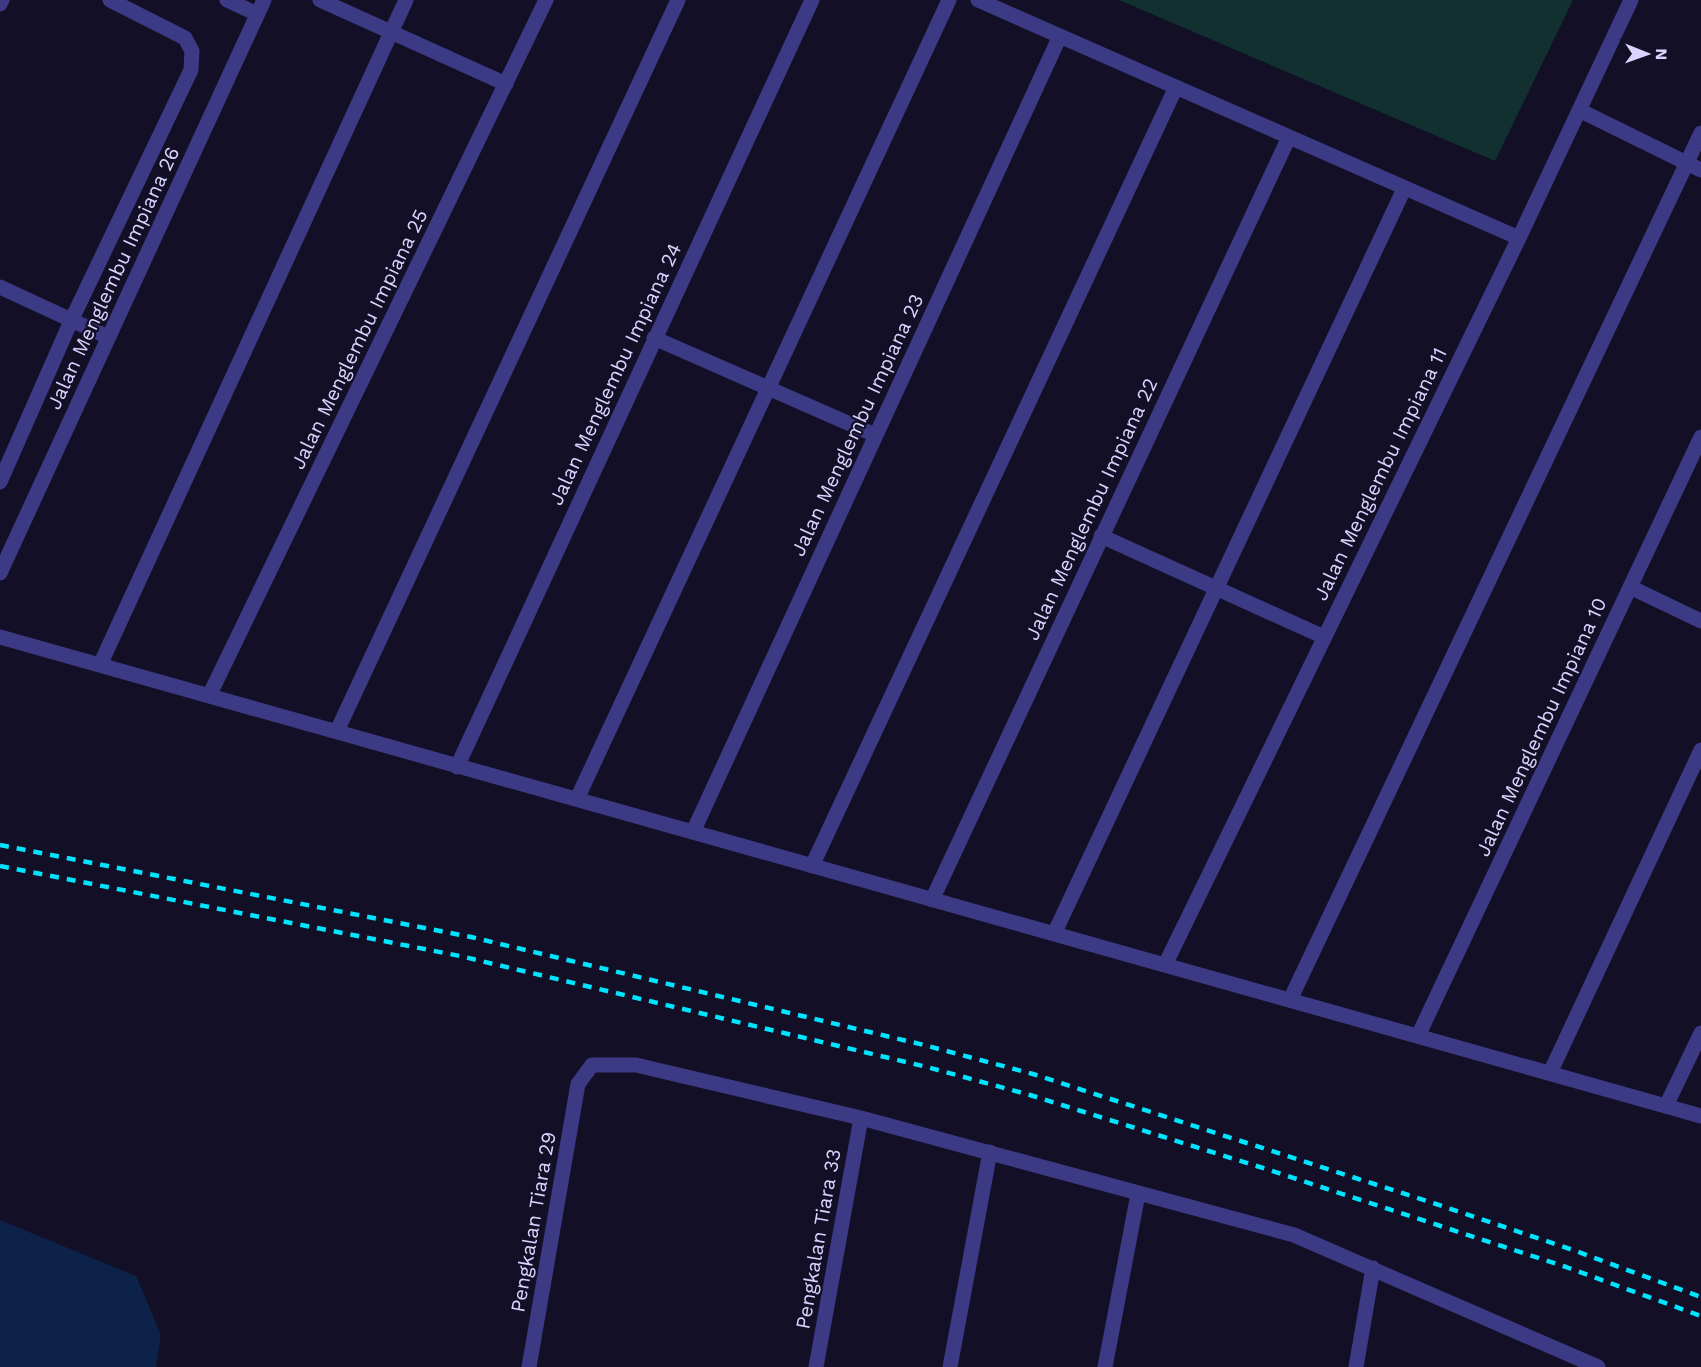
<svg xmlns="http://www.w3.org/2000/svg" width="1701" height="1367" viewBox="0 0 1701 1367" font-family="'Work Sans',sans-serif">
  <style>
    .green { fill: #12302f }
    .water { fill: #0c2248 }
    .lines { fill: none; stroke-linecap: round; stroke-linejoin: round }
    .minor { stroke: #3d3a85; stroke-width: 15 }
    .rail { stroke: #00e5ff; stroke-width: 4.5; stroke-dasharray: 9 8; stroke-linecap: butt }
    .labels { text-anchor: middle; stroke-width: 4.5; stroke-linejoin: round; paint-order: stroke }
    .street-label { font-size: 20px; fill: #d9d4ff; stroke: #130f26 }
  </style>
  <rect width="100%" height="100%" fill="#130f26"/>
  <!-- green -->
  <path class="green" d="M1119,0h454l-78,161z"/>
  <!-- water -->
  <path class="water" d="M0,1220l136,56 25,59 -5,32h-156z"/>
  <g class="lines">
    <!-- minor -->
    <path class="minor" d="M227,0l30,14
      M320,0l186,84
      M978,0l541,238
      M0,4l2,-4
      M1579,110l122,60
      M0,287l108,50
      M654,338l221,97
      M0,482l71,-161 120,-251 1,-19 -7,-13 -75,-38
      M1101,536l223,101
      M0,573l264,-573
      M1630,587l71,34
      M0,637l1701,479
      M100,665l306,-665
      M209,696l337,-696
      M337,731l341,-731
      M457,767l355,-767
      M577,799l372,-799
      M693,832l367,-796
      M812,866l364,-779
      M932,900l357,-763
      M1054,934l350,-745
      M1165,965l354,-727 112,-238
      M1290,1000l411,-867
      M1418,1036l283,-599
      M1550,1073l151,-323
      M1666,1106l35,-73
      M529,1367l49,-283 14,-19h44l225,53 433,117 304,132
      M816,1367l45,-249
      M950,1367l40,-215
      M1105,1367l33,-173
      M1356,1367l17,-99"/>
    <!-- rail -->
    <path class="rail" d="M0,845l471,92 453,108 109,29 400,129 140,47 128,47
      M0,866l460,90 467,111 103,28 236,74 300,98 135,49"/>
  </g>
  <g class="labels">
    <!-- street labels -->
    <g class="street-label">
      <text transform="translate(113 278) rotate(-65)" y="7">Jalan Menglembu Impiana 26</text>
      <text transform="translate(359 339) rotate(-64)" y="7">Jalan Menglembu Impiana 25</text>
      <text transform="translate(615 374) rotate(-65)" y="7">Jalan Menglembu Impiana 24</text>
      <text transform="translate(857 425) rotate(-65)" y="7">Jalan Menglembu Impiana 23</text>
      <text transform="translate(1380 474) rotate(-64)" y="7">Jalan Menglembu Impiana 11</text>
      <text transform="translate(1091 509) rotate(-65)" y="7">Jalan Menglembu Impiana 22</text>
      <text transform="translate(1541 727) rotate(-65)" y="7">Jalan Menglembu Impiana 10</text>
      <text transform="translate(533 1222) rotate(-80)" y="7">Pengkalan Tiara 29</text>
      <text transform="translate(818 1239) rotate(-80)" y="7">Pengkalan Tiara 33</text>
    </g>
  </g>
  <!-- north arrow -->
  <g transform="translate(1647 54) rotate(91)" stroke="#130f26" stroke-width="4.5" paint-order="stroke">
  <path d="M0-4.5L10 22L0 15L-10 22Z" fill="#d9d4ff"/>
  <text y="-9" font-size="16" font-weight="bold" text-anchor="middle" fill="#d9d4ff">N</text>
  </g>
</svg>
